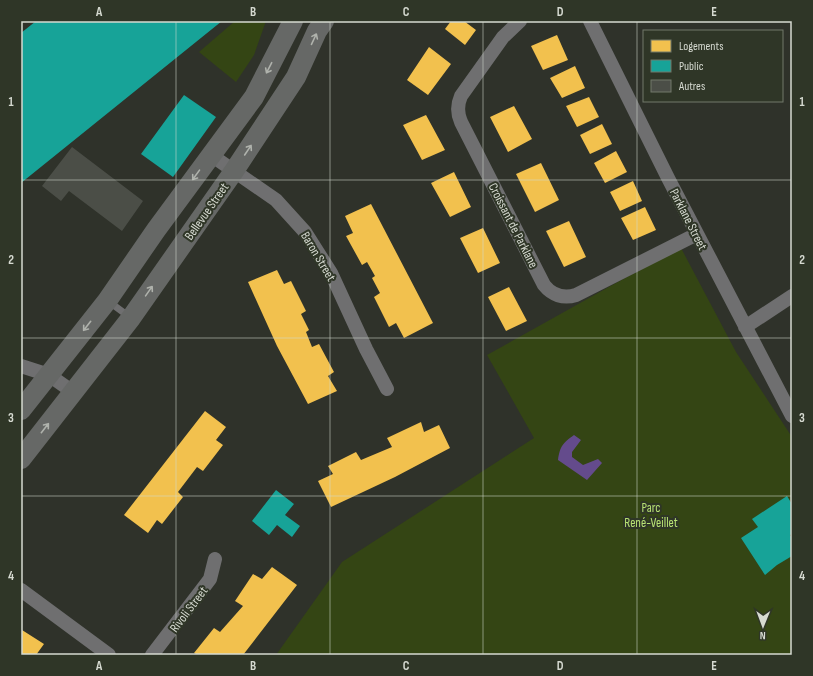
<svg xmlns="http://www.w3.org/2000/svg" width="813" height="676" viewBox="0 0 813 676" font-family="'Sofia Sans Condensed',sans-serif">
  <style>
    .green { fill: #344514 }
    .water { fill: #644b8c }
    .homes { fill: #f2c14e }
    .public { fill: #17a398 }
    .building { fill: #4b4e47 }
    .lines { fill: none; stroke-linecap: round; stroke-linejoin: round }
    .lane { stroke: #6f6f70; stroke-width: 7 }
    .street { stroke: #6f6f70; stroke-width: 14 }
    .secondary { stroke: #666866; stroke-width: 20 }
    .oneway { stroke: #afb2ac }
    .grid { fill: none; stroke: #d6dad1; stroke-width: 1; stroke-opacity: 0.55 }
    .labels { text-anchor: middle; stroke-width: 4; stroke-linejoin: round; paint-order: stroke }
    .street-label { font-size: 13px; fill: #d6dad1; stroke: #2f3627 }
    .park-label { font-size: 13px; fill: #b8e274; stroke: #2f3627 }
    .neatline { fill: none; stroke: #d6dad1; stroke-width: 1.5 }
    .grid-label { font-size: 13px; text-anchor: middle; font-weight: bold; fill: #d6dad1 }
  </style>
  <rect width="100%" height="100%" fill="#2f322a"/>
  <!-- green -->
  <path class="green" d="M235,21h31l-12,34 -18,27 -37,-30z
    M681,248l55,104 56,85v218h-516l66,-93 192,-124 -47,-83 129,-72z"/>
  <!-- water -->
  <path class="water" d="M574,435l7,5 -9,12v5l11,8 15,-6 4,4 -15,17 -29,-20c2,-14 5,-17 16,-25z"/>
  <!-- homes -->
  <path class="homes" d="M451,21h13l12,9 -11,15 -20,-16z
    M557,35l11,25 -25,10 -12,-24z
    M429,47l22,17 -23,31 -21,-15z
    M575,66l10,22 -23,10 -12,-20z
    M589,97l10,20 -22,10 -11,-21z
    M514,106l18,33 -24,13 -18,-35z
    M426,115l19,35 -23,10 -19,-35z
    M602,124l10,20 -22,10 -10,-19z
    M616,151l11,21 -22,11 -11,-20z
    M541,163l18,37 -24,12 -19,-38z
    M454,172l17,35 -21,10 -19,-34z
    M633,181l9,20 -22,10 -10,-19z
    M371,204l62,119 -29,15 -8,-15 -7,4 -15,-30 6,-4 -8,-15 3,-2 -8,-14 -5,3 -16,-29 7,-3 -8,-17z
    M645,207l11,23 -23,10 -12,-22z
    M569,221l17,36 -22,10 -18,-36z
    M483,228l17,35 -22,10 -18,-35z
    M277,270l7,14 7,-3 15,30 -5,3 8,16 -3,2 6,15 7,-3 15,28 -6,4 9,15 -29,13 -31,-58 -29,-64z
    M509,287l18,34 -21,10 -18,-34z
    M205,411l21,16 -10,13 7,5 -20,26 -6,-4 -19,25 5,5 -21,27 -5,-4 -9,13 -24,-18z
    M421,422l3,10 15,-7 11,23 -55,29 -64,30 -13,-26 15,-7 -5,-8 28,-14 5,8 31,-13 -5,-9z
    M272,567l25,18 -54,70h-45l-4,-2 20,-25 6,4 23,-26 -8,-5 18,-27 9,5z
    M22,630l22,14 -8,11h-13l-2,-1v-23z"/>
  <!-- public -->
  <path class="public" d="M36,21h186l-201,162v-150z
    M184,95l32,22 -43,60 -32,-23z
    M276,490l18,14 -9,11 15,11 -8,11 -15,-12 -8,10 -17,-14z
    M787,496l5,8v30l-2,1 2,3v18l-15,9 -12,10 -24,-37 17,-11 -6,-8z"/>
  <!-- building -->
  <path class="building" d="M72,147l71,54 -21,30 -53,-40 -8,10 -19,-15z"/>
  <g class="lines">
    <!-- lane -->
    <path class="lane" d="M108,301l23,17"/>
    <!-- street -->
    <path class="street" d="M520,21l-17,16 -42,59c-4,9 -4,17 0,26l83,163c8,10 19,14 32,10l121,-61
      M590,21l78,157 124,238
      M211,155l65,45 29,32 26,41 35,76 21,40
      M745,327l47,-31
      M21,366l28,9 24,17
      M21,590l88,65
      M152,655l58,-76 5,-20"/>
    <!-- secondary -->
    <path class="secondary" d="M21,410l86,-109 49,-71 98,-133 39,-76
      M21,459l110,-141 103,-147 62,-94 21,-46 7,-10"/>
  </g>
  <!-- one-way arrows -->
  <defs><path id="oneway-shaft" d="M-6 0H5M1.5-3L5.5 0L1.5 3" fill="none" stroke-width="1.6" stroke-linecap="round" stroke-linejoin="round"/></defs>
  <g class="oneway">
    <use href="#oneway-shaft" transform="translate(314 39) rotate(-65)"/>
    <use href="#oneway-shaft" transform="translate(269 68) rotate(117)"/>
    <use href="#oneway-shaft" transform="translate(248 150) rotate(-56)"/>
    <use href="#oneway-shaft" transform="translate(196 175) rotate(126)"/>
    <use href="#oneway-shaft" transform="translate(149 291) rotate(-55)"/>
    <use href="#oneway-shaft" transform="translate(87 326) rotate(128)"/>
    <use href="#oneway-shaft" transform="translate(45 428) rotate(-52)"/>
  </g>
  <!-- grid -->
  <path class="grid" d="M176,21v634M330,21v634M483,21v634M637,21v634M21,180h771M21,338h771M21,496h771"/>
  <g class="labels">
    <!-- street labels -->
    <g class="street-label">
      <text transform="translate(206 211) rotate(-55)" y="5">Bellevue Street</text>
      <text transform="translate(689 219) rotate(63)" y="5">Parklane Street</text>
      <text transform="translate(514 225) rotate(63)" y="5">Croissant de Parklane</text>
      <text transform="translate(319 256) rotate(59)" y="5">Baron Street</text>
      <text transform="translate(188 609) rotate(-53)" y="5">Rivoli Street</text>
    </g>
    <!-- park labels -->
    <g class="park-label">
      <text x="651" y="512">Parc<tspan x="651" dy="15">René-Veillet</tspan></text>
    </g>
  </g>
  <!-- border -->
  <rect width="813" height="676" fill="none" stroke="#2f3627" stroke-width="44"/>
  <!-- legend -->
  <rect x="643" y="30" width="140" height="72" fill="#2f3627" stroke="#72786b"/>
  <rect x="651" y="40" width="20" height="12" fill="#f2c14e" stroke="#72786b"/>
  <text x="679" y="50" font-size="12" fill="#d6dad1">Logements</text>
  <rect x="651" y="60" width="20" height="12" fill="#17a398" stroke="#72786b"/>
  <text x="679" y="70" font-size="12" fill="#d6dad1">Public</text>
  <rect x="651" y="80" width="20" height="12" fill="#4b4e47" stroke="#72786b"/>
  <text x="679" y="90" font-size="12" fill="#d6dad1">Autres</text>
  <!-- north arrow -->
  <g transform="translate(763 626) rotate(181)" stroke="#2f3627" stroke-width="3" paint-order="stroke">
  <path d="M0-3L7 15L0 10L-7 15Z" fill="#d6dad1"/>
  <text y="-6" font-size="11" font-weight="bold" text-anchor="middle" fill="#d6dad1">N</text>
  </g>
  <rect x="22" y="22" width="769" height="632" class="neatline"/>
  <g class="grid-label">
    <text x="99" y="16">A</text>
    <text x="253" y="16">B</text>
    <text x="406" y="16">C</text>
    <text x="560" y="16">D</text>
    <text x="714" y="16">E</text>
    <text x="11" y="106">1</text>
    <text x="802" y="106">1</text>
    <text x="11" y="264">2</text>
    <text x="802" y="264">2</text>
    <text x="11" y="422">3</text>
    <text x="802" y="422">3</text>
    <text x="11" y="580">4</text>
    <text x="802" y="580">4</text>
    <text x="99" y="670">A</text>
    <text x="253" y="670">B</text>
    <text x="406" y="670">C</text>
    <text x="560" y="670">D</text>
    <text x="714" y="670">E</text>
  </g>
</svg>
